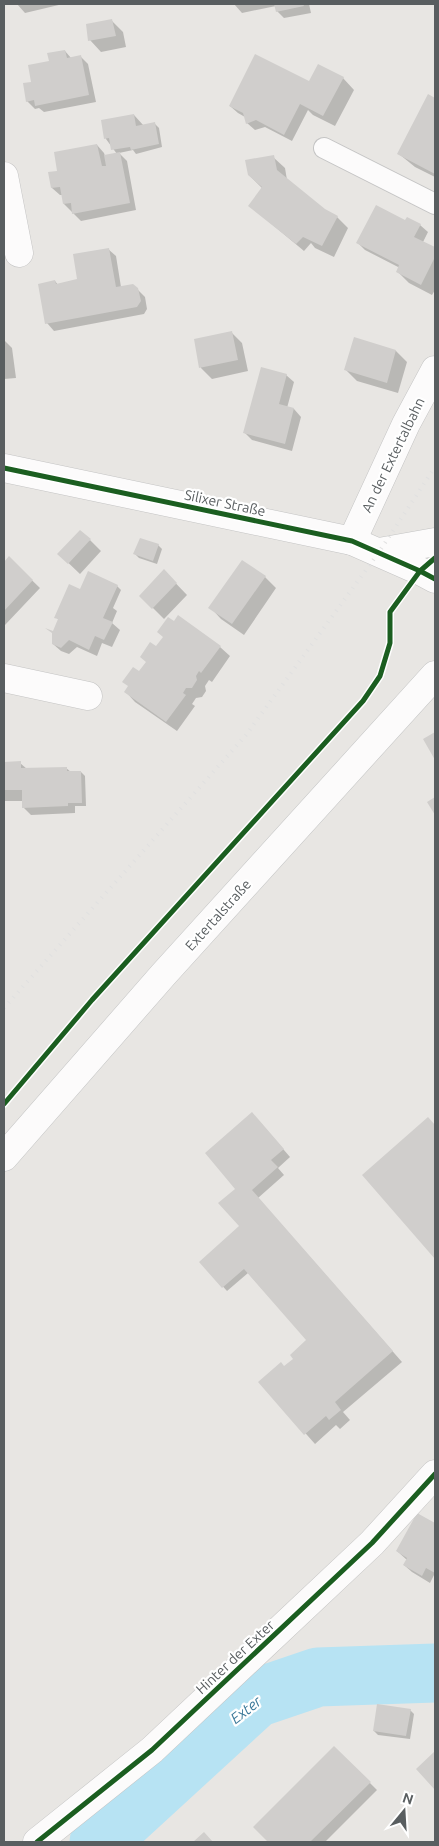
<svg xmlns="http://www.w3.org/2000/svg" width="439" height="1846" viewBox="0 0 439 1846" font-family="Ubuntu,sans-serif">
  <style>
    .shadow { fill: #0003 }
    .lines { fill: none; stroke-linecap: round; stroke-linejoin: round }
    .river { stroke: #b7e3f3; stroke-width: 59 }
    .building { fill: #d0cecc }
    .service-casing { stroke: #c4c4c4; stroke-width: 22 }
    .minor-casing { stroke: #c4c4c4; stroke-width: 29 }
    .tertiary-casing { stroke: #c4c4c4; stroke-width: 29 }
    .secondary-casing { stroke: #c3c4c4; stroke-width: 29 }
    .service { stroke: #fcfbfb; stroke-width: 20 }
    .minor { stroke: #fcfbfb; stroke-width: 28 }
    .tertiary { stroke: #fcfbfb; stroke-width: 28 }
    .secondary { stroke: #fcfbfb; stroke-width: 28 }
    .rail { stroke: #e0e0e0; stroke-width: 4; stroke-dasharray: 1 6; stroke-linecap: butt }
    .cycleway-casing { stroke: #fff; stroke-width: 8 }
    .cycleway { stroke: #1b5e20; stroke-width: 5 }
    .labels { text-anchor: middle; stroke-width: 4.5; stroke-linejoin: round; paint-order: stroke }
    .street-label { font-size: 14px; fill: #595e60; stroke: #fff }
    .water-label { font-size: 15px; font-style: italic; fill: #3c7999; stroke: #fff }
  </style>
  <rect width="100%" height="100%" fill="#e8e6e3"/>
  <!-- shadow -->
  <path class="shadow" d="M17,4h46l-38,9z
    M234,4h75l2,9 -27,5 -7,-7 -1,-5 -34,7z
    M112,21l11,11 3,15 -25,5 -11,-12z
    M65,51l6,7 9,-2 8,8 8,38 -52,10 -5,-4 -4,1 -8,-8 5,-18 18,-21z
    M343,78l11,12 -19,36 -22,-11 -5,-5 -16,31 -27,-14 -10,3 -8,-7 -2,-6 -7,-4 -8,-7z
    M429,96l6,3v78l-20,-10 -16,-13z
    M134,115l10,11 11,-2 4,4 3,19 -26,7 -3,-4 -14,3 8,8 9,49 -55,11 -17,-17 -1,-9h-3l-8,-7 -2,-15 9,-1 38,-27 7,8 1,3 12,-2 -11,-15 -4,-18z
    M273,157l12,11 2,12 37,30 13,7 11,11 -14,29 -19,-9 -4,-5 -7,8 -54,-45 13,-17 -14,-14z
    M405,222l15,3 8,7 -5,10 12,7v41l-3,5 -23,-12 -11,-11 2,-4 -35,-18 -7,-7z
    M108,249l8,7 5,31 16,2 8,8 2,12 -3,5 -90,17 -7,-8 8,-42 3,4 21,-5z
    M231,332l11,11 6,28 -36,8 -11,-11 -6,-28z
    M355,339l41,12 11,11 -9,31 -41,-12 -11,-11z
    M4,340l8,8 4,30 -12,1z
    M286,375l8,7 -7,26 7,1 7,8 -9,34 -40,-11 -8,-8z
    M90,540l11,11 -21,23 -21,-20z
    M158,545l4,4 -5,15 -18,-6 -4,-4z
    M9,558l31,30 -35,37 -1,-61z
    M243,562l22,15 11,11 -32,47 -23,-16 -11,-12z
    M164,571l23,24 -23,24 -23,-23z
    M117,586l4,4 -8,18 4,3 -5,12 8,7 -8,17 -10,-4 -5,13 -20,-9 -8,7 -8,-3 -8,-7 6,-24 -3,-3 30,-24z
    M220,647l10,9 -18,26 -3,-2 -4,6 1,5 -4,6 -6,1 -4,6 3,2 -18,25 -42,-29 -9,-10 30,-44z
    M4,763h16l7,6 39,-1 5,4h10l4,4 1,30h-11v7l-44,2 -8,-8v-6h-19z
    M428,1119l7,7v131l-71,-82z
    M259,1121l31,36 -12,11 6,7 -26,23 144,164 -59,50 7,8 -10,9 -4,-4 -21,19 -55,-62 24,-14 11,-9 13,-19 -60,-67 -21,18 -26,-29 40,-36 -4,-37z
    M417,1515l18,10v50h-1l-4,8 -18,-11 -8,-7 3,-5 -10,-9z
    M410,1710l4,4 -4,25 -32,-4 -4,-4z
    M334,1747l43,43 -52,52h-55l-16,-15z"/>
  <g class="lines">
    <!-- river -->
    <path class="river" d="M99,1842l157,-144 62,-21 117,-4"/>
  </g>
  <!-- building -->
  <path class="building" d="M274,4h29l1,2 -28,6z
    M112,19l4,17 -28,5 -2,-17z
    M65,50l2,8 14,-3 8,40 -54,11 -1,-6 -8,2 -3,-19 8,-1 -3,-17 21,-4 -2,-8z
    M255,54l54,27 9,-17 26,13 -21,39 -23,-12 -16,31 -28,-15 -10,4 -3,-11 -14,-7z
    M428,94l7,4v76l-38,-20z
    M134,114l2,12 19,-4 4,22 -28,6 -1,-3 -19,3 -2,-12 -5,1 -3,-19z
    M97,144l5,22h4l-2,-11 16,-3 10,51 -58,11 -1,-11 -8,1 -3,-17 -9,1 -3,-16 9,-1 -3,-19z
    M274,155l3,15 48,39 13,7 -16,30 -19,-9 -7,7 -48,-38 14,-19 -14,-12 -3,-15z
    M376,205l29,15 2,-3 14,7 -7,13 21,10v10l-14,28 -25,-13 3,-7 -43,-22z
    M109,248l7,39 17,-3 5,4 3,13 -4,6 -92,17 -7,-40 17,-4 1,4 21,-5 -4,-25z
    M232,331l6,29 -39,8 -5,-29z
    M354,337l42,13 -9,33 -43,-13z
    M261,367l26,7 -8,30 15,4 -9,36 -42,-11z
    M80,530l11,9 -23,25 -11,-10z
    M140,538l19,6 -6,17 -20,-7z
    M9,556l24,24 -29,31v-49z
    M242,560l24,16 -34,48 -24,-16z
    M164,569l13,14 -25,26 -13,-13z
    M88,571l30,14 -15,33 10,4 -9,18 -9,-4 -6,14 -20,-10 -8,8 -9,-4v-11l-7,-5 8,3 5,-12 -4,-1 15,-34 11,5z
    M178,615l43,31 -20,27 -2,-2 -3,5 1,4 -5,8h-6l-3,5 3,2 -20,27 -42,-30 4,-6 -6,-4 11,-15 6,4 7,-9 -6,-5 10,-15 6,4 7,-9 -6,-5 11,-15 6,4z
    M435,732v28l-12,-21z
    M21,761v7l46,-1v4h14l1,32h-14v3l-46,2v-18h-18v-28z
    M435,797v18l-8,-13z
    M252,1112l32,37 -13,11 7,7 -26,23 141,161 -58,51 6,8 -12,10 -3,-4 -22,19 -46,-53 23,-20 3,4 9,-7 -3,-4 16,-15 -62,-71 -22,19 -23,-26 40,-36 -21,-23 17,-14 -30,-36z
    M428,1117l7,8v134l-73,-84z
    M417,1513l18,10v50l-9,-5 -4,8 -19,-11 4,-7 -11,-7z
    M377,1704l34,5 -5,27 -33,-5z
    M334,1746l37,36 -61,60h-42l-15,-15z
    M435,1751v39l-19,-21z
    M204,1832l9,10h-20z"/>
  <g class="lines">
    <!-- service casing -->
    <g class="service-casing">
      <path id="service" d="M324,148l111,56"/>
    </g>
    <!-- minor casing -->
    <g class="minor-casing">
      <path id="minor" d="M4,176l15,77
        M352,541l54,-117 29,-54
        M4,678l84,18
        M37,1842l115,-92 220,-207 63,-69"/>
    </g>
    <!-- tertiary casing -->
    <g class="tertiary-casing">
      <path id="tertiary" d="M4,468l348,73 68,30 15,8"/>
    </g>
    <!-- secondary casing -->
    <g class="secondary-casing">
      <path id="secondary" d="M379,552l56,-10
        M4,1157l159,-182 272,-300"/>
    </g>
    <!-- service -->
    <use href="#service" class="service"/>
    <!-- minor -->
    <use href="#minor" class="minor"/>
    <!-- tertiary -->
    <use href="#tertiary" class="tertiary"/>
    <!-- secondary -->
    <use href="#secondary" class="secondary"/>
    <!-- rail -->
    <path class="rail" d="M4,1008l242,-273 133,-183 56,-85"/>
    <!-- cycleway casing -->
    <g class="cycleway-casing">
      <path id="cycleway" d="M4,468l348,73 68,30 15,8
        M4,1104l88,-104 271,-299 17,-25 10,-33v-31l30,-41 15,-13
        M37,1842l115,-92 220,-207 63,-69"/>
    </g>
    <!-- cycleway -->
    <use href="#cycleway" class="cycleway"/>
  </g>
  <g class="labels">
    <!-- street labels -->
    <g class="street-label">
      <text transform="translate(393 455) rotate(-64)" y="5">An der Extertalbahn</text>
      <text transform="translate(225 503) rotate(12)" y="5">Silixer Straße</text>
      <text transform="translate(218 915) rotate(-48)" y="5">Extertalstraße</text>
      <text transform="translate(235 1657) rotate(-43)" y="5">Hinter der Exter</text>
    </g>
    <!-- water labels -->
    <g class="water-label">
      <text transform="translate(246 1710) rotate(-38)" y="5">Exter</text>
    </g>
  </g>
  <!-- border -->
  <rect width="439" height="1846" fill="none" stroke="#595e60" stroke-width="10"/>
  <!-- north arrow -->
  <g transform="translate(404 1811) rotate(18)" stroke="#ffffff" stroke-width="4" paint-order="stroke">
  <path d="M0-4L9 19L0 12L-9 19Z" fill="#595e60"/>
  <text y="-8" font-size="14" font-weight="bold" text-anchor="middle" fill="#595e60">N</text>
  </g>
</svg>
